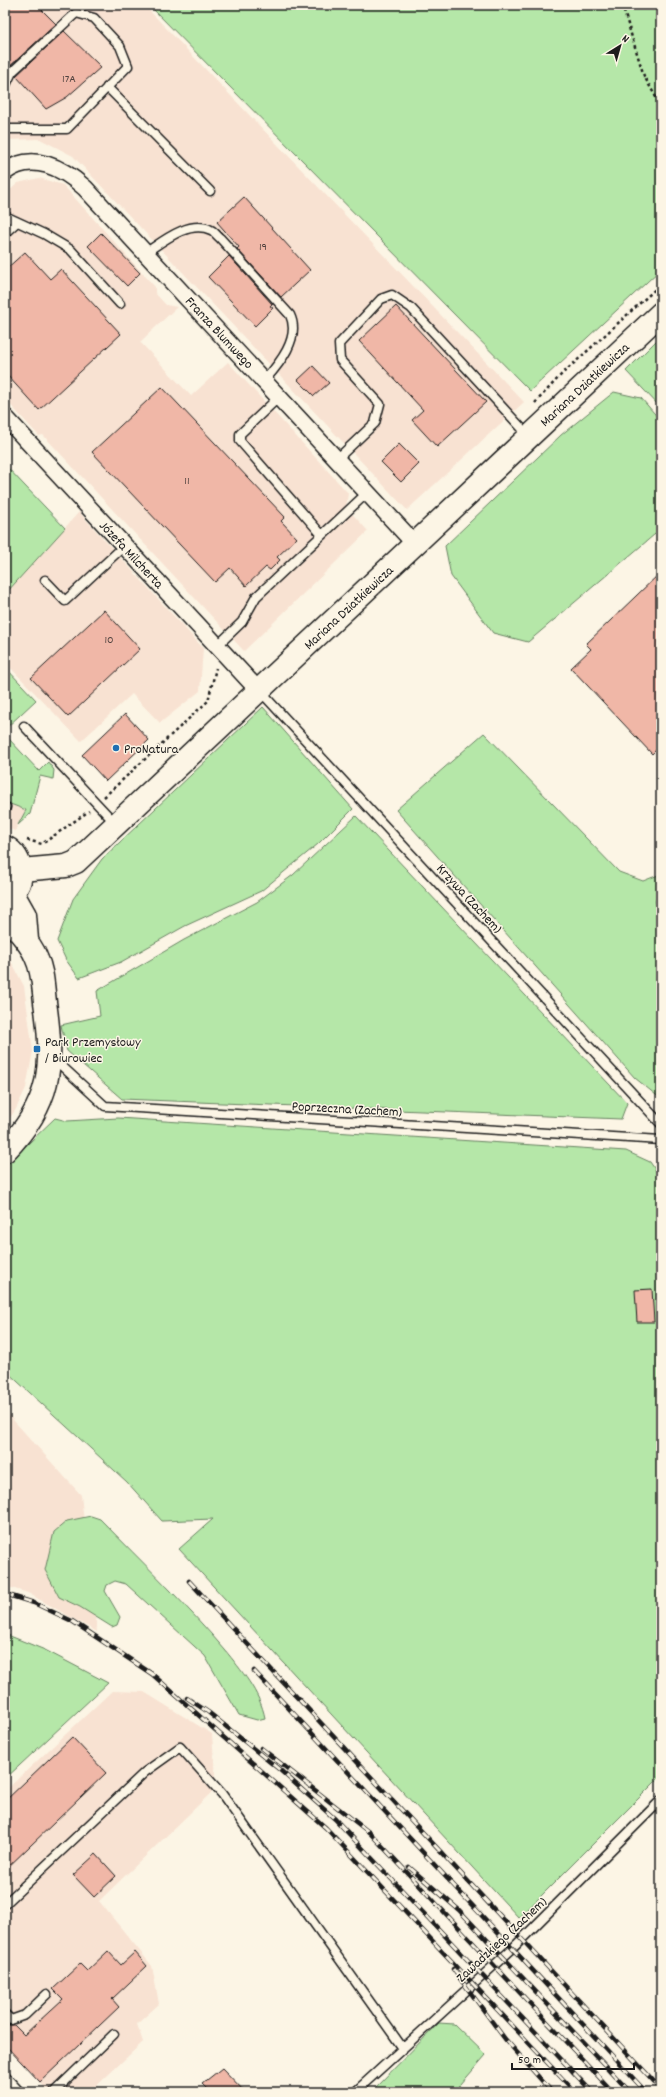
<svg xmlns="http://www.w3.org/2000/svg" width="666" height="2097" viewBox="0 0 666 2097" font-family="Dekko,sans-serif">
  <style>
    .built { fill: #f8e2d2 }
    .green { fill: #b5e7a8; stroke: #688262 }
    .building { fill: #f0b7a7; stroke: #1c1c1c }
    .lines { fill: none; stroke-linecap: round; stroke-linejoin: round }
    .lane-casing { stroke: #1c1c1c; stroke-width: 11 }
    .street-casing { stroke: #1c1c1c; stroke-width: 19 }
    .secondary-casing { stroke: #1c1c1c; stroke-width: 25 }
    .path { stroke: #1c1c1c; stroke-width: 2.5; stroke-dasharray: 3 3; stroke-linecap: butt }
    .lane { stroke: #fcf5e5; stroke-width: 8 }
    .street { stroke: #fcf5e5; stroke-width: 16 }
    .secondary { stroke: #fcf5e5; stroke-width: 22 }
    .rail-casing { stroke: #1c1c1c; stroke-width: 4.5 }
    .rail { stroke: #fcf5e5; stroke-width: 3; stroke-dasharray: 9; stroke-linecap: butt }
    .poi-dot { fill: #1f6fb2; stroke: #fcf5e5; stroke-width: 1.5 }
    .labels { text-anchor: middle; stroke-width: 3; stroke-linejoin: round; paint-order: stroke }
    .number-label { font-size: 12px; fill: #51433f }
    .street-label { font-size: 14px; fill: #1c1c1c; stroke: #fcf5e5 }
    .poi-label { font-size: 14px; fill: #1c1c1c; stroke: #fcf5e5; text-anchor: start }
  </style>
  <rect width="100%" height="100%" fill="#fcf5e5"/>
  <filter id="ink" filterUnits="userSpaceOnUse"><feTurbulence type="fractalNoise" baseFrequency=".025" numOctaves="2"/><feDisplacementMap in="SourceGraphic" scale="8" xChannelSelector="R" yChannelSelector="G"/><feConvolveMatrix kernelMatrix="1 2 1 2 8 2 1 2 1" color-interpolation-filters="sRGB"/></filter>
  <g filter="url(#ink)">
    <!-- built -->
    <path class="built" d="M5,5h139l380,397 -117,108 -334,-354 -33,-17 -35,1z
      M39,178l24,7 92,102v6l11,12 11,2 -37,35 51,54 37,-34 120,131 -2,14 22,24 -124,120 -201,-216 -4,1 -34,-37v-204l13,-12z
      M79,512l124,136 -3,43 -40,32 -28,-29 -51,47 -76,-79v-72l2,2z
      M5,802l21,8 -11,21 -10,-4z
      M5,950l19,36 9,65 -7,37 -10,21 -11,16z
      M5,1411l76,84 16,137 -69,-39 -23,-7z
      M112,1691l32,1 68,42 4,54 -117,113 53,65 7,38 -22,20 6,18 -53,50h-41l-40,-43h-4v-258z"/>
    <!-- green -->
    <path class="green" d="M149,5h512v264l-131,122z
      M661,336v72l-35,-37z
      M614,392l27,6 20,23v108l-133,113 -35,-9 -42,-57 -6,-30 116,-111z
      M5,465l60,63 -58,64 -2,-2z
      M5,667l31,33 -31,29z
      M263,707l90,102 -35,35 -57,47 -76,35 -64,36 -42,16 -13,-18 -9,-19 16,-42 29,-40z
      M484,733l135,139 24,9 18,-7v225l-26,-21 -239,-268z
      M8,738l31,33 9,-9 6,8 -1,9 -13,-3 -10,38 -12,11 8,-15 -21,-8v-61z
      M356,816l271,287 -6,16 -499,-20 -55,-48 -6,-26 39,-9 -3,-25 87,-51 73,-38 36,-27z
      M55,1118l12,3 51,-3 508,33 24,11 11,16v598l-142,142 -340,-369 34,-30 -51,2 -35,-39 -122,-112v-204z
      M91,1516l9,3c42,43 86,85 125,131 16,20 35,42 40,68l-8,2 -18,-5 -34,-59 -79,-72 -11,-3 -8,4 -2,6 15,26 -3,8 -5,2 -32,-20 -21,-10 -14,-27 9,-38 13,-11z
      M5,1634l40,16 63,33 -103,96z
      M439,2023l15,1 32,31 -32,37h-83z"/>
    <!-- building -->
    <path class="building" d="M5,5h32l19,19 -48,44 -3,-3z
      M64,31l37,36 -34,30 -21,12 -30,-33z
      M244,197l66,73 -29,27 -44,-48 2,-2 -22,-25z
      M101,233l39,40 -13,13 -39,-40z
      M25,252l25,27 11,-10 60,65 -82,76 -34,-37v-103z
      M229,256l43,48 -2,2 3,2 -18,18 -47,-49z
      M396,306l90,96 -49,45 -25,-27 11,-10 -64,-69z
      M313,366l16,17 -15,13 -16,-16z
      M162,387l123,130 -4,4 16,17 -20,19 3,3 -10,10 -4,-3 -20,19 -16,-18 -15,14 -123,-130z
      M399,444l20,20 -18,18 -20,-20z
      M661,572v173l-9,9 -81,-86 20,-19 -5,-5z
      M104,610l36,39 -72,68 -37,-39z
      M125,714l24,26 -43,41 -24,-26z
      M652,1289l2,33h-17l-2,-32z
      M72,1737l34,36 -101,97v-69z
      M96,1854l20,22 -22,21 -21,-22z
      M108,1951l13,14 14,-13 12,14 -35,33 7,8 -79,75 -35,-37v-23l4,3h5l10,10 39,-36 -10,-10 27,-25 7,7z
      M222,2068l23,24h-35l-8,-8z"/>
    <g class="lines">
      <!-- lane casing -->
      <g class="lane-casing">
        <path id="lane" d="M5,87l7,-15 64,-59 18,5 26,28 8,20 -61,63h-62
          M107,87l103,104
          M5,216l39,18 27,16 49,54
          M5,233l12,-11
          M145,253c17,-11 44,-34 66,-23 3,1 6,6 9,8l70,77c11,23 -11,49 -25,65
          M279,397l-39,37v7l82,94
          M337,459l38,-36 5,-19 -40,-44 -1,-16 42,-45 11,-4 19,13 117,127
          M45,580l20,21 59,-55
          M217,646l25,-24 14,-25 112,-105
          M260,691l401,433
          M24,726l92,98
          M5,809l1,-2
          M661,901v1
          M52,1057l53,49 556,34
          M5,1904l140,-132 35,-25 42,47 180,253
          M5,2014l6,6 14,-5 22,-21
          M5,2076l15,16
          M54,2092l60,-58
          M355,2092l157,-143 149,-149"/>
      </g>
      <!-- street casing -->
      <g class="street-casing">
        <path id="street" d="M5,172c27,-21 58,-4 80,16l330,356
          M5,417l254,274"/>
      </g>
      <!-- secondary casing -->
      <g class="secondary-casing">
        <path id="secondary" d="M5,847c19,9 23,41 0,49
          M21,870l45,-4 10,-4 585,-549
          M12,892l13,23 2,25
          M5,912c9,17 24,27 31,45 7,14 7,29 9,45 9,63 7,101 -40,149"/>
      </g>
      <!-- path -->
      <path class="path" d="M622,5l22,71 17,30
        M535,403l26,-28 100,-91
        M104,797l104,-96 8,-33
        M27,840l15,4 47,-33"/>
      <!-- lane -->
      <use href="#lane" class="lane"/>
      <!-- street -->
      <use href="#street" class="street"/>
      <!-- secondary -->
      <use href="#secondary" class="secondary"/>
      <!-- rail casing -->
      <g class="rail-casing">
        <path id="rail" d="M189,1581l472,508
          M5,1594l29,9 38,18 80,53 174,154 249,264
          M254,1671l392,421
          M187,1698l21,14 72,58 55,49 257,273
          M261,1748l109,85 243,259
          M409,1867l50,43 171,182
          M453,1969l52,70 47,53"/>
      </g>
      <!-- rail -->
      <use href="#rail" class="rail"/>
    </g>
  </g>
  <!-- markers -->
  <g class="poi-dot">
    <circle cx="116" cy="748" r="4"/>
    <rect x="33" y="1045" width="8" height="8" rx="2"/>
  </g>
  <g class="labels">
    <!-- number labels -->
    <g class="number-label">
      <text x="69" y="82">17A</text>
      <text x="263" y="250">19</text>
      <text x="187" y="484">11</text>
      <text x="109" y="643">10</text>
    </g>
    <!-- street labels -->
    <g class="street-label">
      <text transform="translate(220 332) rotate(47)" y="5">Franza Blumwego</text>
      <text transform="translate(584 384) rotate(-43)" y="5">Mariana Dziatkiewicza</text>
      <text transform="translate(132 554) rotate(47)" y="5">Józefa Milcherta</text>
      <text transform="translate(348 607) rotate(-43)" y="5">Mariana Dziatkiewicza</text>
      <text transform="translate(470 898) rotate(47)" y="5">Krzywa (Zachem)</text>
      <text transform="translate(347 1108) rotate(3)" y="5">Poprzeczna (Zachem)</text>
      <text transform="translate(501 1939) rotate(-43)" y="5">Zawadzkiego (Zachem)</text>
    </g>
    <!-- poi labels -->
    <g class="poi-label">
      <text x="124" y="753">ProNatura</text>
      <text x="45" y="1046">Park Przemysłowy<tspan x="45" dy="16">/ Biurowiec</tspan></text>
    </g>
  </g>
  <!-- margin -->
  <rect width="666" height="2097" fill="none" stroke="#fcf5e5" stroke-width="20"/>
  <rect x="10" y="10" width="646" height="2077" fill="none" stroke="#1c1c1c" stroke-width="1.5" filter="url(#ink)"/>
  <!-- north arrow -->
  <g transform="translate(620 46) rotate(37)" stroke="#fcf5e5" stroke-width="3" paint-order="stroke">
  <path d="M0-3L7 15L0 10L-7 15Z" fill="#1c1c1c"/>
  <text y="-6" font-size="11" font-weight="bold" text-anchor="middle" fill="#1c1c1c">N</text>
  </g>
  <!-- scale -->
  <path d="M512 2063v6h122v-6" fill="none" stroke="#1c1c1c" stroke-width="2"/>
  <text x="518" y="2063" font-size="12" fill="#1c1c1c" stroke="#fcf5e5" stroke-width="3" paint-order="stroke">50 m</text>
</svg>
